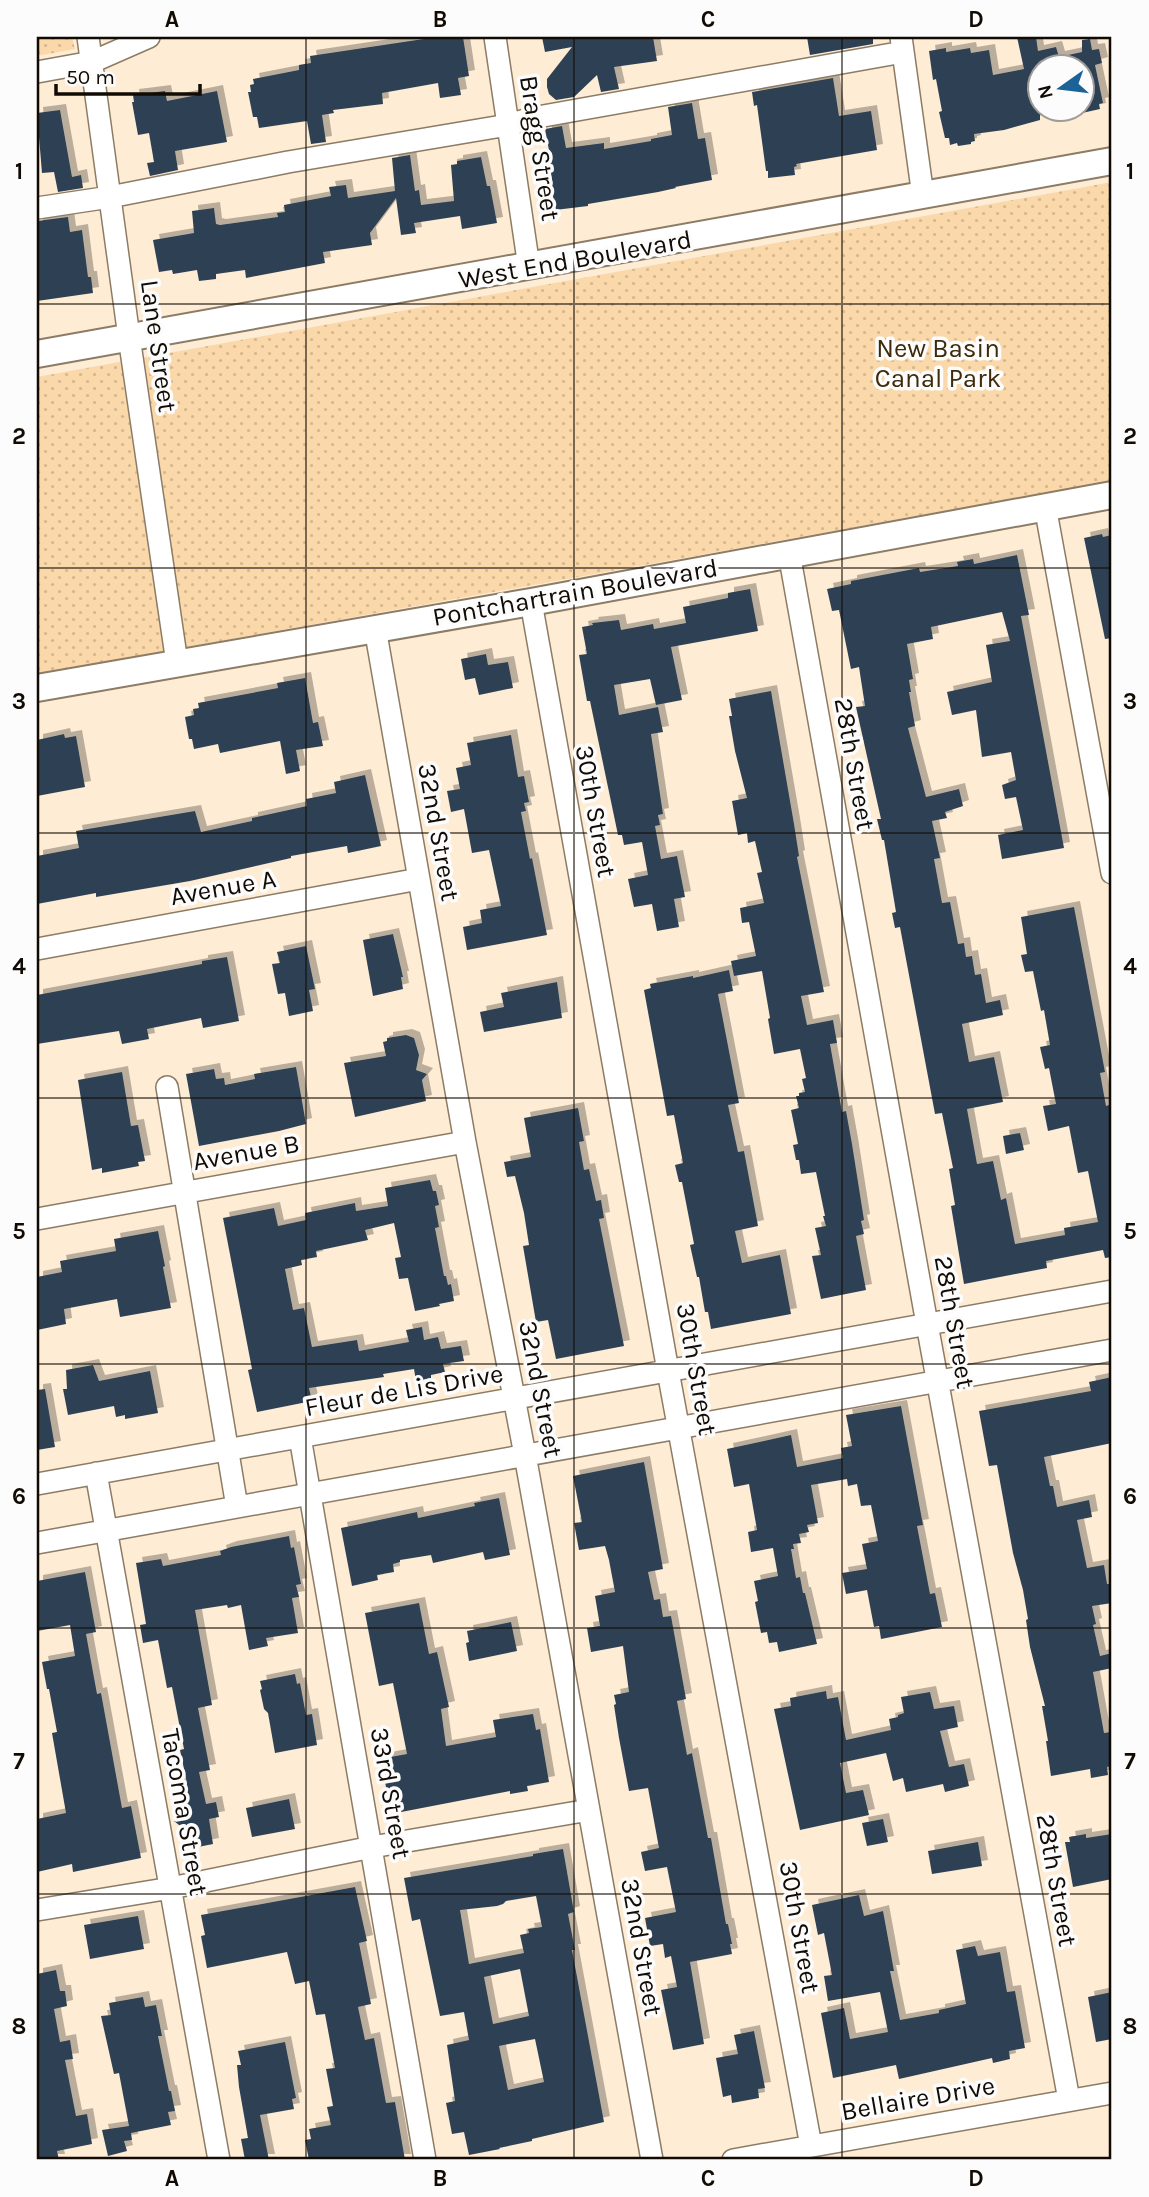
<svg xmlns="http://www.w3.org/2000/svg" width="1149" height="2197" viewBox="0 0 1149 2197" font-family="Karla,sans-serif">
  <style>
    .grass { fill: url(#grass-dots) }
    .building { fill: #2e4152; fill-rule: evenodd; filter: url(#shadow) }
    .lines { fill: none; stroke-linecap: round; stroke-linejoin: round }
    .minor-casing { stroke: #8c7c66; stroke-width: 24 }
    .major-casing { stroke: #8c7c66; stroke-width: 30 }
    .minor { stroke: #fff; stroke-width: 21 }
    .major { stroke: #fff; stroke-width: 26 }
    .grid { fill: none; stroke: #110b04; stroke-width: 2; stroke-opacity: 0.55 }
    .labels { text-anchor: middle; stroke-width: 7; stroke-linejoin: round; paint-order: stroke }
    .street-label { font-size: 26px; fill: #110b04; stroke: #fcfcfc }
    .park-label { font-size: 26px; fill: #3f2a0a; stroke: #fcfcfc }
    .neatline { fill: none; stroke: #110b04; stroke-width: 2.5 }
    .grid-label { font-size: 23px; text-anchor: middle; font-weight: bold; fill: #110b04 }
  </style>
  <defs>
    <pattern id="grass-dots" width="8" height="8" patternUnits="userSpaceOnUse" patternTransform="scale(1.75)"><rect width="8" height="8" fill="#fad8a9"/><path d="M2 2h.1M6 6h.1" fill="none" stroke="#d5b890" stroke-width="1.8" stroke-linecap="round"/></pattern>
    <filter id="shadow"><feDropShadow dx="6" dy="-6" stdDeviation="0" flood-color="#0004"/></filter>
  </defs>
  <rect width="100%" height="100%" fill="#feecd4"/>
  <!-- grass -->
  <path class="grass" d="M37,37h35l3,12 -38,7z
    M1112,182v299l-1075,193v-297z"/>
  <!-- building -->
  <path class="building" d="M437,37h26l6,39 -11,2 3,17 -21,3 -2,-15 -56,10 1,11 -50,6 1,3 -12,2 4,27 -15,2 -4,-23 -48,7 -2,-11h-4l-5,-25h3l-1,-7 4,-1 -1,-5 46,-9v-5l12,-2 -1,-7z
    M542,37h111l4,24 -43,6 5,22 -18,3 -4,-17 -23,22 -18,3 -7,-6 -2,-7v-8l25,-32 -27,5z
    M807,37h66v7l-63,11z
    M1017,37h19l2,14 18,-4 3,10 23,-5v-12l8,-1 2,11 7,-1 3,14 -7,2 8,38 -4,1 1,5 -18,4v-47h-42v54l-36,10 -30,4 1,7 -4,1v2l-13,2 -1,-3 -7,2 -1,-7h-4l-6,-26 3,-1 -6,-32 -3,1 -4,-29 17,-3v4l24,-4 1,5 18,-3 4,25 31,-6z
    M833,78l6,38 32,-5 6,39 -81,14 1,2 -3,1 1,8 -27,3v-7h-2l-9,-66 -3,1 -2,-14z
    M165,91l2,10 50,-10 10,51 -52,9 3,19 -28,6 -3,-13 7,-1 -5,-29 -11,2 -6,-33h2l-1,-7z
    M692,103l6,36 7,-1 7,42 -37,7 1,1 -18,4 -70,12v2l-33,4 -7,-49h3l-6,-32 17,-3 4,22 38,-5v6l47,-8v-2l21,-4 -4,-28z
    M60,110l12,67 9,-2 2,13 -25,4 -4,-20 -12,1 -5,-60z
    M410,155l5,36 4,-1 2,15 33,-4 -3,-36 6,-1v-3l24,-4 6,29h3l7,37 -35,6 -2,-13 -46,7 2,10 -15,2 -5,-37 -26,35 2,12 -49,7 2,11 -79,15 -1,-8 -29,4v5l-17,2 -2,-11 -24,4 -1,-4 -13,2 -6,-32 41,-7 -2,-22 22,-3 2,16 4,1 58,-8 -1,-4 8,-1 -1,-7 47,-9 -2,-9 17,-2 2,13 47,-7 -3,-33z
    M68,217l2,15 12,-2 6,47h3l2,16 -56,8v-80z
    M1102,534l1,3 9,-2v103l-7,1 -21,-101z
    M1017,555l12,60 -8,1 43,232 -62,11 -4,-24 25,-5 -7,-33 -11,2 -3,-14 14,-5 -5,-28 -29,5 -6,-47 -24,5 -5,-23 45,-10 -6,-37 24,-4 -8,-29 -71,15 2,12 -26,5 6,35 -4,1 2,12h-2l6,34 -7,2 18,69 33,-8 4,17 -18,6 2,6 -15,3 8,37 -6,1 8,44 8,-1 8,42 6,-1 2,14 6,-1 3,19 6,-1 5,29 14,-3 3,15 -41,9 7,38 25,-5 9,45 -36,7 10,55 16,-3 8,39 5,-2 9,46 50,-9 -1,-7 34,-6 -10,-51 -10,2 -9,-47 -21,5 -5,-25 13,-2 -7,-36 -4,1 -5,-22 10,-2 -6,-35 -3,1 -8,-40 -8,1 -4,-17 6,-1 -6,-37 53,-10 31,165 -5,1 6,33 3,-1 3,18v134l-7,1 -2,-8 -57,11 1,7 -83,16 -13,-78 4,-1 -6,-36 4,-1 -11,-55 -7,1 -35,-187 -5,1 -3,-15 4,-1 -12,-72h-2l-5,-21h4l-25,-112 9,-1 -6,-39 -8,2 -12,-59 -7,1 -5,-22 24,-5v-3l68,-13 1,4 38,-6 -1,-4 16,-3 1,5z
    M750,589l8,42 -87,16 11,53 -26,5 -6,-26 -36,6 5,30 39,-8 5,25 -12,2 12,80 -5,1 2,10 -5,1 6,33 16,-3 8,41 -11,2 5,28 -22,4 -5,-27 -18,3 -6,-28 20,-4 -6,-33 -18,3 -2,-10h-4l-28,-134h-3l-8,-46 8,-1 -5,-27 11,-2 -1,-2 27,-3 2,10 32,-6 1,5 32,-6 -3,-16 45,-9v-5z
    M486,654l2,11 20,-3 5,26 -34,7 -4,-17 -10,2 -4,-21z
    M305,678l8,45 5,-1 5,24 -27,4 4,21 -14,3 -6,-33 -60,12 -2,-9 -24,5 -2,-10h-3l-4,-22 9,-2 -1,-6 6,-1 -1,-5 80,-15 -1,-5z
    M771,691l23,133 5,32 -2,1 27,135 -23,4 6,29 26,-5 4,23 -7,1 12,68 4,-1 6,33 12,76 -3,1 3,13 -8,2 10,54 -45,9 -9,-43 9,-1 -6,-27 11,-2 -3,-10h2l-9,-44 -15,2 -2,-14h-3l-3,-15 5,-1 -7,-34 8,-2 -3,-12h3v-3l6,-1 -3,-13 4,-1 -6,-29 -26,5 -6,-35 2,-1 -8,-47 -28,5 -3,-15 25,-5 -7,-34 -7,1 -2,-15 24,-5 -7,-30 5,-1 -7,-31 -7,2 -1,-10 -9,2 -6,-34 15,-3 -12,-47 -6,-35h3l-3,-17z
    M64,734l1,4 11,-2 9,51 -48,9v-56z
    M511,735l7,42 6,-1 5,26 -5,1 2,8 -5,1 9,47 2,-1 15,77 -80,15 -4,-23 19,-4 -2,-13 21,-4 -12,-56 -17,3 -8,-44 -13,3 -4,-21 13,-2 -4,-21 15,-3 -4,-22z
    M365,775l16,71 -33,7 -1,-7 -56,10v2l-101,23 -94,16v-4l-59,11v-48l42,-8 -3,-17 119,-20 6,21 51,-11v-3l55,-12 -1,-7 30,-6 -2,-11z
    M393,934l10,43h-2l2,12 -30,7 -10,-56z
    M306,946l9,43 -6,1 4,21 -24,5 -4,-23 -7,1 -6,-30 8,-1 -3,-11z
    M227,957l12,64 -36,7 -2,-10 -54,11 2,10 -27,5 -3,-13 -82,13v-49l165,-31v-3z
    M729,970l4,21 -15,3 21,109 -11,2 10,47 6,-1 14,75 -23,5 7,32 38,-8 11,59 -80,15 -3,-17h-3l-6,-35h-2l-7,-32 4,-1 -12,-62h-3l-4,-17 8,-2 -9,-48 -7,1 -23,-126 7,-2 -1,-4 43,-8v2z
    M557,982l5,36 -78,14 -4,-20 24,-5 -3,-14z
    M406,1035l8,3 5,17 -3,15 11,4 -5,6 4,21 -71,16 -11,-54 42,-7 -3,-14 4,-1v-3z
    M296,1067l10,57 -27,7 -80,15 -13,-72 28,-5 2,10 8,-1 1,7 30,-6 -1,-5z
    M122,1072l9,54 7,-1 7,36 -7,1 1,4 -37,7v-5l-10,2 -14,-90z
    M578,1108l6,33 -5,1 5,28 5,-1 7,32 5,-1 3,18 -5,1 25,127 -68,13 -8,-39 -12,2 -13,-76 6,-1 -5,-32 -9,-37 -8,1 -3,-15 27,-5 -7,-39z
    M1020,1133l4,17 -18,4 -3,-18z
    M430,1180l3,11h3l3,14 -4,1 4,21 -4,1 9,48h2l2,9 3,-1 3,17 -15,3 1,2 -25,5 -7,-33 -9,1 -4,-21 6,-1 -7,-34 -29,7 3,10 -52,11 1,6 -16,3 1,5 -17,4 8,41 11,-2 8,39 45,-7 2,11 50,-9 -3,-12 16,-3 2,13 14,-3 3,12 20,-3 3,15 -21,3 2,8 -14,3v3l-15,3 -2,-12 -31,5 1,3 -75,11 3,13 -55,11 -9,-42 4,-1 -29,-151 51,-10 4,18 28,-6 -1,-7 50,-10 1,8 32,-5 -3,-18z
    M158,1231l7,35 -2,1 8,41 -51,9 -3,-18 -53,10 2,15 -29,6v-53l25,-5 -2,-11 56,-10 -2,-12z
    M93,1365l6,16 51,-10 8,42 -33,6v-4l-9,2 -2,-11 -46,9 -5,-26h4l-1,-19z
    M1112,1377v66l-68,14 6,29h3l4,21 32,-7 3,17 -15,3 10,48 17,-3 3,19h2l3,19 -20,3 4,18 -3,1 7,31 12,-3v15l-19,4 11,61 7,-1 1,34 -5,1 1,8 -17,3 -1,-9 -39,7 -5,-35h2l-6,-35h3l-15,-59 -4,-27 2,-1 -5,-29 -10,-37 -16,-88 -8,1 -10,-55 112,-20 -2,-9z
    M45,1389l10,58 -18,3v-60z
    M901,1406l22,119 -6,1 13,68 5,-1 7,34 -61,12 -2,-13 -5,1 -7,-37 -21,4 -4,-21 25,-4 -5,-25 16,-3 -7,-36 -10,1 -4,-22 -9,2 -1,-7 -36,6 7,38 -11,2 2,7 -10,2 2,9 -8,1 1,5h-3l5,29 4,-1 3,16h2l12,51 -38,8 -2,-10 -8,1 -2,-11 -6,1 -6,-31 3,-1 -4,-20 24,-5 -5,-28 -22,4 -3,-20 9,-2 -8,-46 -15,3 -7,-38 64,-14 6,32 46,-9 -2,-10 11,-2 -6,-31z
    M644,1462l19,107 -15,3 6,28 6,-1 3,18 8,-1 15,83 -9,2 10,54 5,-2 16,85h3l15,86h2l4,20h-2l2,10 -42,8 14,82 -31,6 -12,-60 16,-3 -6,-31 -6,2 -2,-14 -13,2 -5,-28 31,-6 -9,-45 -22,4 -4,-19 18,-4 -11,-60 -19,3 -10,-53 -5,-33 2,-1 -2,-9 15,-3 -6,-46 -32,6 -4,-24 13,-2 -5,-30 20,-4 -6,-32 -4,-14 -26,4 -5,-27 8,-1 -9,-46z
    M499,1498l11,57 -25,5 -2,-8 -50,11 -2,-8 -31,5v2l-7,2 1,8 -17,3 1,5 -26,6 -11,-58 76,-16 1,6 57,-12 -1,-3z
    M289,1536l2,12 3,-1 7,37 -5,1 3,12 -7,1 6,35 -32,5 2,8 -19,4 -8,-45 -13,3 -1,-3 -32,5 17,95 -14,3 12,62 -11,2 7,32 10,-2 3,15 -10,2 4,25 -25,5 -4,-20 -10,-8 7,-9 -5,-27 11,-2 -7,-33 4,-1 -12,-62 -5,1 -9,-48 -15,3 -3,-18 6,-1 -10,-61 25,-4 2,7 58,-11 -1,-4 11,-4z
    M85,1572l11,60 -10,2 11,60 4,-1 21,115 9,-2 10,52 -68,14 -1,-8 -35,8v-53l29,-6 -14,-80 5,-1 -8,-43h-2l-5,-27 33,-6 -5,-31 -33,6v-50z
    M419,1603l10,51 8,-2 12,55 -8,2 5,37 50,-9 -3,-17 40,-6 3,16 4,-1 9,53 -22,4 1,5 -18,3v-3l-114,22 -3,-12 -4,1 -6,-30 5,-1 -3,-13 22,-4 -14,-71 -14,3 -14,-73z
    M511,1622l6,29 -48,10 -3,-18 3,-1 -2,-11z
    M295,1674l2,10 3,-1 6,32 6,-1 5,31 -42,8 -7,-40 -4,-4 -4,-19 2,-1 -2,-8z
    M826,1691l1,8 11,-2 8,43 45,-10 -2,-11 9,-2v-2l6,-2 -3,-16 29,-5 4,17 20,-3 4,21 -18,4 9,36 15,-3 5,22 -24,6 -2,-8 -37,8 -3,-14 -10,3 -7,-28 -46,10 6,30 17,-3 6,25 -69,15 -26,-121 17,-3 -1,-8z
    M289,1799l6,30 -43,8 -6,-29z
    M883,1819l5,23 -21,4 -5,-23z
    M1086,1834v4l26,-4v45l-39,8 -8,-45h5l-1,-5z
    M978,1842l4,24 -50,8 -4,-23z
    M563,1849l11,63 -6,2 7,36h-3l32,172 -72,17v2l-33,7 1,1 -31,6 -5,-23 -12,2 -6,-31 9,-2 -8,-56 22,-5 -5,-28 -24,4 -20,-97 -8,2 -8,-43 129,-22v-2zM536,1896l6,31 -14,2 1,4 -9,2 4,18 -55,11 -9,-54 37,-4 6,-2 3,-3zM520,1969l9,47 -36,8 -9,-47zM535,2039l9,43 -36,8 -9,-44z
    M355,1887l12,54 -8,2 12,61 -13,3 7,33 9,-2 12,65 9,-1 10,58h-96l-4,-20 6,-1 -2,-10 22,-4 -4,-18 6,-1 -7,-37 9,-1 -10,-54 -9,1 -7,-34 -14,3 -8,-32 -80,16 -6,-32 4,-1 -4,-20z
    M859,1895l5,21 19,-5 11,60h-4l10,49 39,-7v-3l27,-6 -10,-54 19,-4 3,10 22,-4 7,40 8,-1 10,57 -16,3 1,8 -17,4 -1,-5 -93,21 -3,-14 -63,13 -12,-65 23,-5 6,31 38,-7 -8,-40 -52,9 -4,-25 8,-1 -8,-42 -6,2 -6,-30z
    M138,1916l6,33 -54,10 -6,-34z
    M56,1970l4,21h5l2,15 -13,3 6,33 10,-2 3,19 -8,1 11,56 11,-2 5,30 -35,7 2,9h-22v-186z
    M1112,1992v47l-16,3 -8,-45z
    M143,1997l2,10 11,-2 6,31h-4l11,55h2l4,20 -7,1 3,13 -40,8 1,7 -8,1 3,10 -19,5 -6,-26 27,-4 -10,-53 -5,1 -13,-58 10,-1 -2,-12z
    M754,2031l11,57 -7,1 1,9 -27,5 -1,-8 -8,2 -7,-39 22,-4 -4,-19z
    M285,2042l11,56 -4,1 2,10 -34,6 9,45h-24l-4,-21 7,-1 -9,-51 -2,-22h4l-3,-14z"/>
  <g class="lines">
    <!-- minor casing -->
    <g class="minor-casing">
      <path id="minor" d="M88,37l41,300 48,326
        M495,37l34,230
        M901,37l22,159
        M37,72l55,-10 57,-25
        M37,208l73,-11 178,-35 220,-37 24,-7 371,-66
        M1045,506l67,367
        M789,553l138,771 142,776
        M531,602l137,769 143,775
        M375,628l90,514 60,313 127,705
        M37,949l382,-70
        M167,1087l70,420
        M37,1219l428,-77
        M300,1437l125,723
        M96,1473l123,687
        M37,1484l1075,-193
        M37,1543l1075,-193
        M37,1910l134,-22 201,-41 217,-37
        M733,2160l379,-67"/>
    </g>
    <!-- major casing -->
    <g class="major-casing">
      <path id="major" d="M37,354l1075,-193
        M37,688l494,-86 581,-107"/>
    </g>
    <!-- minor -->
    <use href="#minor" class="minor"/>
    <!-- major -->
    <use href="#major" class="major"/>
  </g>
  <!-- grid -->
  <path class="grid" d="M306,37v2123M574,37v2123M842,37v2123M37,304h1075M37,568h1075M37,833h1075M37,1098h1075M37,1364h1075M37,1628h1075M37,1894h1075"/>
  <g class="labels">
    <!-- street labels -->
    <g class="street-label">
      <text transform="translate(540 148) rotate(81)" y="9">Bragg Street</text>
      <text transform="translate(575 259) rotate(-10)" y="9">West End Boulevard</text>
      <text transform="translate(159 346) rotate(82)" y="9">Lane Street</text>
      <text transform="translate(575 592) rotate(-10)" y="9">Pontchartrain Boulevard</text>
      <text transform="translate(855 764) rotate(80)" y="9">28th Street</text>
      <text transform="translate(596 811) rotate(80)" y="9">30th Street</text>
      <text transform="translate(439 832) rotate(80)" y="9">32nd Street</text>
      <text transform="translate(223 887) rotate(-10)" y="9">Avenue A</text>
      <text transform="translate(246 1152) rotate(-10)" y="9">Avenue B</text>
      <text transform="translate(955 1322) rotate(80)" y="9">28th Street</text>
      <text transform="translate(697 1369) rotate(80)" y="9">30th Street</text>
      <text transform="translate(541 1389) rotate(79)" y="9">32nd Street</text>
      <text transform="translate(404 1390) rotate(-10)" y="9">Fleur de Lis Drive</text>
      <text transform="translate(391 1793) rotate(80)" y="9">33rd Street</text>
      <text transform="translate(185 1812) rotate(80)" y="9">Tacoma Street</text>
      <text transform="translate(1057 1880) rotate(80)" y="9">28th Street</text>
      <text transform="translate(800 1927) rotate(80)" y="9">30th Street</text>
      <text transform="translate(642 1947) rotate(80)" y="9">32nd Street</text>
      <text transform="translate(918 2098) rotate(-10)" y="9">Bellaire Drive</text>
    </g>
    <!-- park labels -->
    <g class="park-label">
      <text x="938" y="357">New Basin<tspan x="938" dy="30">Canal Park</tspan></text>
    </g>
  </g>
  <!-- border -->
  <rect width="1149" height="2197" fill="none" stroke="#fcfcfc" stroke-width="77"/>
  <!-- north arrow -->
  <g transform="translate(1061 88) rotate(256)"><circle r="33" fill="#fcfcfc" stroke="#9e9c99" stroke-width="2"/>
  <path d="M0-5L12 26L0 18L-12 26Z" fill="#1b6397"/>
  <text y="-10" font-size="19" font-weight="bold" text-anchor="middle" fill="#110b04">N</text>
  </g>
  <!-- scale -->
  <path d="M56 84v10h144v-10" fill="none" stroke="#110b04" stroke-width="3.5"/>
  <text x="66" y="84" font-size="21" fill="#110b04" stroke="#fcfcfc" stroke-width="5" paint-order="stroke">50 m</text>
  <rect x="38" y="38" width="1072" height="2120" class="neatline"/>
  <g class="grid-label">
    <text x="172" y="27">A</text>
    <text x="440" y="27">B</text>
    <text x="708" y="27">C</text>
    <text x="976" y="27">D</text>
    <text x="19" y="179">1</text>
    <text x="1130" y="179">1</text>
    <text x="19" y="444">2</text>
    <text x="1130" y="444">2</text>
    <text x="19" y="709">3</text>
    <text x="1130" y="709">3</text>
    <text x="19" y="974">4</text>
    <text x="1130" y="974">4</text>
    <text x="19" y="1239">5</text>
    <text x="1130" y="1239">5</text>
    <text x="19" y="1504">6</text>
    <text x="1130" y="1504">6</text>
    <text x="19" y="1769">7</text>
    <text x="1130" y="1769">7</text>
    <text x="19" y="2034">8</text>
    <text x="1130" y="2034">8</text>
    <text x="172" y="2186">A</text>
    <text x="440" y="2186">B</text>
    <text x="708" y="2186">C</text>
    <text x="976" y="2186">D</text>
  </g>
</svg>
